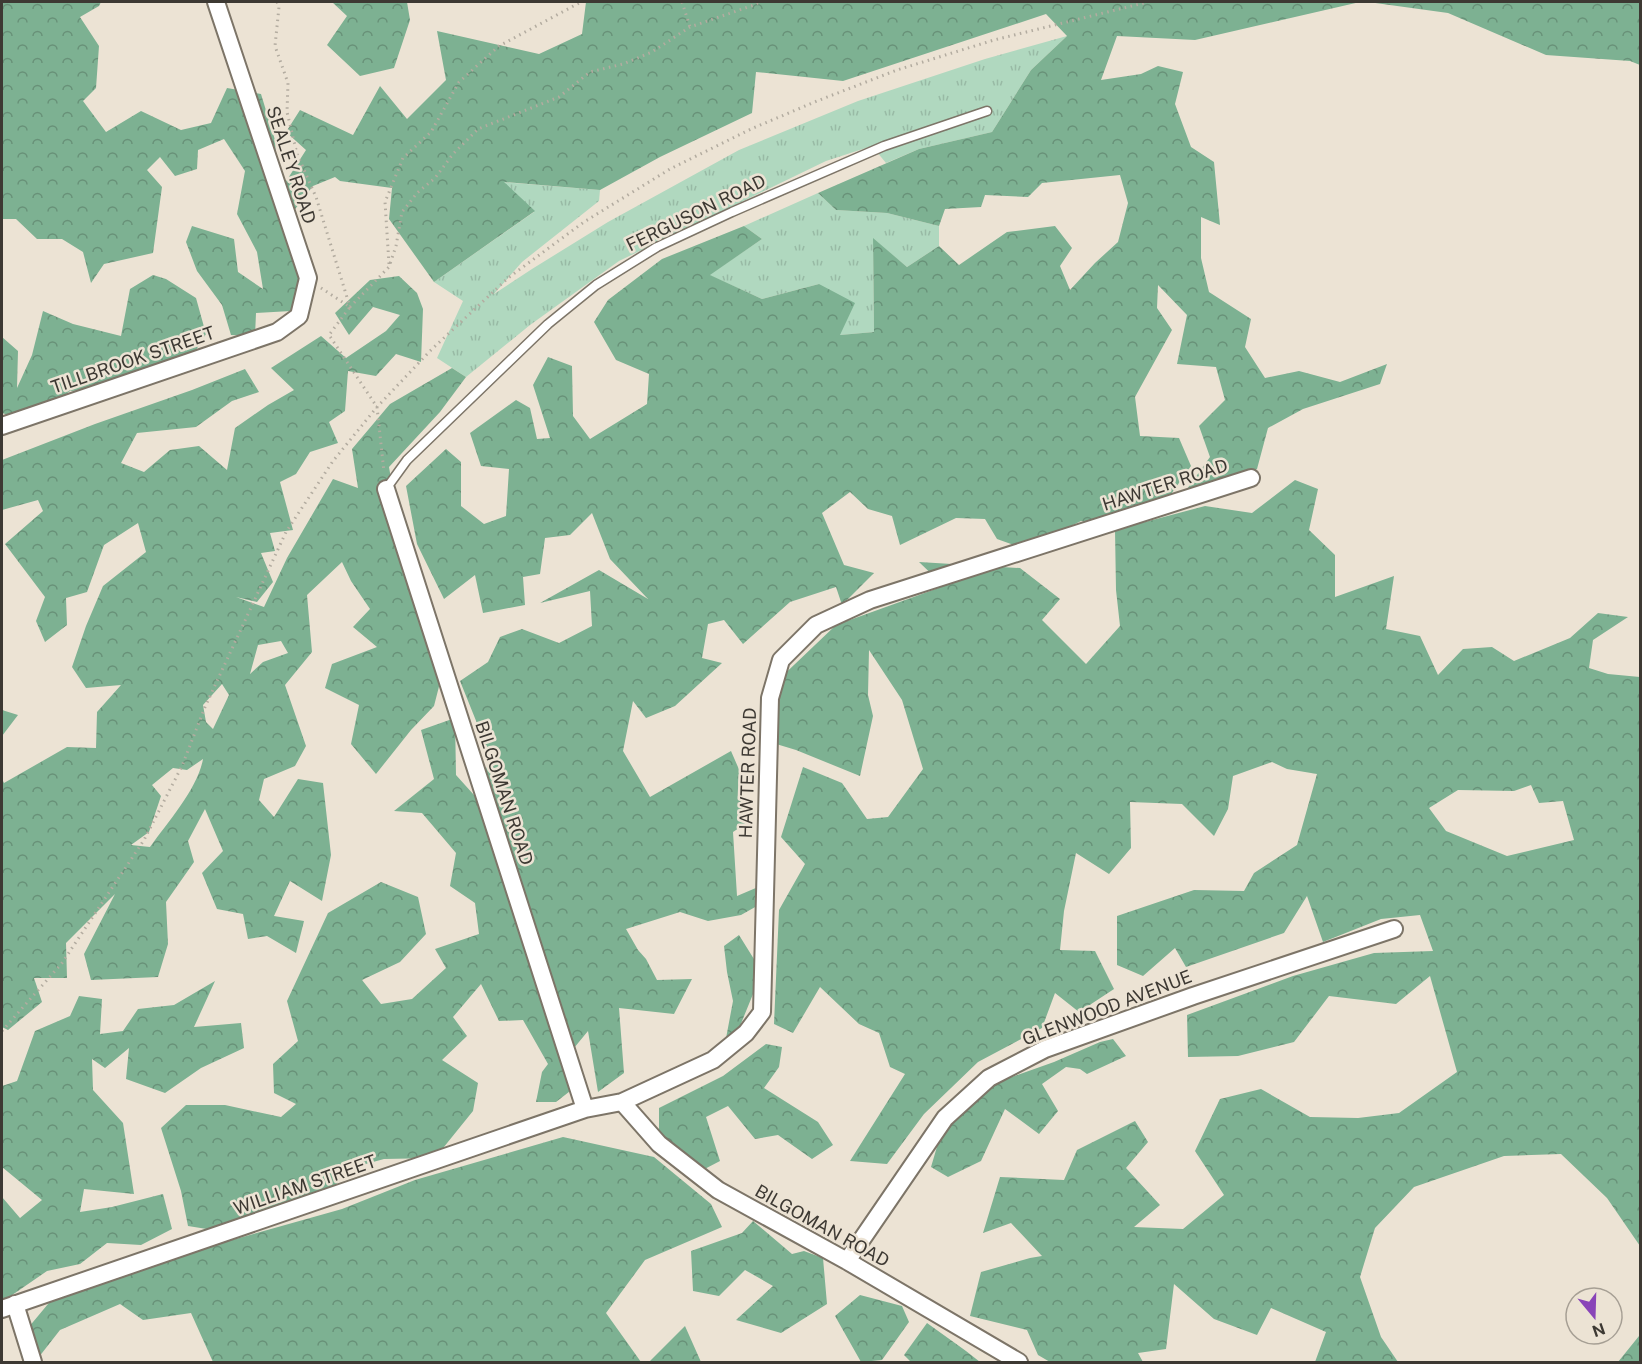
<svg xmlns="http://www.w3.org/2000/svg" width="1642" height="1364" viewBox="0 0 1642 1364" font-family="'Public Sans',sans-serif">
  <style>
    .grass { fill: url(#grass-tufts) }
    .forest { fill: url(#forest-crowns); fill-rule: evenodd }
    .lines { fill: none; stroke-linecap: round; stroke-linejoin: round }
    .service-casing { stroke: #7d7568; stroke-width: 11 }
    .minor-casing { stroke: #7d7568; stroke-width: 20 }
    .path { stroke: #b3aca0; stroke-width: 3; stroke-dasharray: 1.5 4.5; stroke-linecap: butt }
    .service { stroke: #fff; stroke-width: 8 }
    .minor { stroke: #fff; stroke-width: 16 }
    .labels { text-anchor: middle; stroke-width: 5; stroke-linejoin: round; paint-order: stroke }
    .street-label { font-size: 18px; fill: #3d3933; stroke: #ece3d4 }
  </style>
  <defs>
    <pattern id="grass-tufts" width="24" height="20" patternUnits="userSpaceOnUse" patternTransform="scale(1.5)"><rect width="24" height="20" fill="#b0d8bf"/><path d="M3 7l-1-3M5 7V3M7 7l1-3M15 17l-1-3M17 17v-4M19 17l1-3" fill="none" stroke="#98baa5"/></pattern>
    <pattern id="forest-crowns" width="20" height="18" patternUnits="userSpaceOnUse" patternTransform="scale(1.5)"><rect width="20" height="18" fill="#7db192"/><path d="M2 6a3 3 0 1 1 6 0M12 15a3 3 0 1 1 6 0" fill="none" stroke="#689178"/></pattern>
  </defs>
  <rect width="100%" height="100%" fill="#ece3d4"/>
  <!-- grass -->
  <path class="grass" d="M1067,36l-36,34 -39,62 -73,17 -33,14 -14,-17 -46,15 -207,100 -89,64 -64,52 -29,-19 26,-57 -29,-19 100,-70 -31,-30 97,8 -1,11 -77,61 -28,32 38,-25 76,-47 131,-72 119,-49 127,-42z
    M818,193l18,17 51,3 52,13v20l-32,21 -34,-28 1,93 -34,3 -21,-51 -57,15 -53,-24 53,-36 -18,-13z"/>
  <!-- forest -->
  <path class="forest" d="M2,2h99l-2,4 -19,11 19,29 -3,42 -13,13 23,31 35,-21 40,19 30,-7 16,-35 34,6 14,46 3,54 28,-44 -20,-18 14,-22 53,25 27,-49 27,33 39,-39 -9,-49 102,23 43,-20 4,-32h774l-165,38 -78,-4 -16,44 40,-6 17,-8 25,6 -8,32 16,43 23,15 6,63 -19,-8v41l8,34 42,27 -6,28 20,31 34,-7 41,11 47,-18 -7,20 -77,25 -35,19 -11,41 -70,20 23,-32 -11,-31 26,-26 -9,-33 -39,-3 10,-49 -29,-30 -1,23 15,22 -37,67 5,39 39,2 12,28 -22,31 -56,30 -32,-6 -56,28 -28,-10 -12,-20 -29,-1 -56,27 -8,-29 -24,-7 -18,-17 -28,21 22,52 30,8 -32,32 -6,-18 -46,15 -47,42 -19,-24 -16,4 -6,34 20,5 -47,43 -29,12 -13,-17 -10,50 27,46 81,-46 10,23 4,50 -12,8 4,64 28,-12 -8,22 -16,9 -33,6 -28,-9 -54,17 12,21 8,9 11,21 35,-1 -18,35 -55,-6 5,65 -26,19 -10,-61 -14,17v40l-18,14h-20l6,-30 6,-8 -25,-44 -24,1 -18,-37 -28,33 14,19 -25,24 36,23 -5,28 -38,47 -51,1 -40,11 -12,23 -119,37 -25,-4 -7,-35 -20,-63 25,-23h39l56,12 15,-13 -22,-11 -1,-29 25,-23 -11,-40 41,-88 53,-31 37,15 8,37 -26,28 -38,18 19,24 31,-5 34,-31 -11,-19 44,-15 -4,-31 -25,-17 6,-33 -34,-40 -28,-2 40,-32 -13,-49 34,-12 1,57 18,20 17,-37 -31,-77 28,-19 12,-25 22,-8 37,14 33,-17 -2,-35 -50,12 59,-33 49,29 -38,-40 -18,-46 -22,22 -25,3 -5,36 -17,3 2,28 -42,8 -8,-38 -31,24 -27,-55 -11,-58 40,-37 15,13v44l23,18 22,-8 3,-47 -28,-3 -11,-33 46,-33 14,8 7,31 13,-1 -17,-53 15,-28 24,9 1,50 17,23 57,-35 2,-30 -33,-14 -22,-38 14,-22 54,-41 82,-33 18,13 -52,36 52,24 57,-15 36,19 -15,32 34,-3 -1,-94 34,29 32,-21 20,19 48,-33 48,-6 17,22 -12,18 10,24 25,-27 23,-21 10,-39 -8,-28 -78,8 -14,14 -43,-2 -4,12 -36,2 -6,17 -52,-13 -51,-3 -18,-17 101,-44 73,-17 39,-62 36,-34 -21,-22 -203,67 -87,-9 -4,41 -92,44 -60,33 -96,-8 31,29 -101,71 -45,-63 3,-31 -52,-7 -5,-4 -22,9 -31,40 28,25 -19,60 -35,2 -1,23 -24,-1 -9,-30 -25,-34 -11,-29 6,-16 42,13 4,33 25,17 -6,-37 -20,-38 8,-43 -21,-32 -26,11 -1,19 -22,7 -15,-19 -13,13 15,17 -9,66 -49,11 -13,19 -8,-31 -21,-13h-25l-21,-20h-14z
    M332,2h75l3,18 -16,48 -34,8 -33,-31 20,-29z
    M1368,2h272v63l-10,-4 -84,-6 -98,-42z
    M153,275l13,4 30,19 10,36 -15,24 -83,31 -38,2 -40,31 -28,-9v-76l16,14 -1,37 15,-33 11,-44 30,13 48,12 9,-47z
    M399,276l18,17 6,16 -2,53 -25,-8 -20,22 -28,-5 -3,40 -16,11 9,21 -28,9 -14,22 -16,8 13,48 -23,3 5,18 -14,2 12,29 -16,20 -21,-5 28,10 23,-49 46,-79 25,9 -6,-39 38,-45 62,-36 14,9 -26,35 -51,55 6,35 49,165 -10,39 -23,24 -35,44 -25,-30 8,-39 -34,-17 7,-24 45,-17 -24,-20 17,-18 -19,-28 -9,-19 -35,33 5,57 -27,33 21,61 -11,20 -31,13 -5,21 15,17 24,-38 25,4 8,72 -9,46 -32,-20 -16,35 30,5 -8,32 -29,-17 -19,3 -5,-25 -26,-5 -15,-36 21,-22 -18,-42 -17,32 6,21 -28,40 2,42 -10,33 -67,3 -7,-26 31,-60 -49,49 1,35h-33l8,24 -34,28 -6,-3v-248l2,4 63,-36 29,1 1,-36 24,-27 -35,3 -14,-21 14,-41 17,-40 43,-34 -8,-29 -34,22 -17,47 -21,6 1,27 -22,17 -9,-21 9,-24 -40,-53 38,-33 -5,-11 -36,10v-50l93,-36 97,-34 53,-21 14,23 -27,9 -36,26 -59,6 -16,30 23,9 26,-22 29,-4 28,24 8,-42 33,-23 26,-15 -23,-22 50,-32 25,22 40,-27 14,-16 -27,-8 -24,28 -14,-22 35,-33zM281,641l7,12 -25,9 -13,12 8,-29zM222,684l7,11 -16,34 -7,-7 -3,-17zM203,759c-5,29 -35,63 -53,88l-19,-2 18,-13 12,-36 -9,-11 21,-17 14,2z
    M1295,480l23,9 -9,41 26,25v42l59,-21 -8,53 34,7 18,39 25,-26 29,-2 22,14 56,-23 28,-25 30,4 -35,23 -4,28 19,6 32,3v569l-33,-48 -46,-44 -57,2 -90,31 -39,41 -15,49 21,60 17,25h-83l11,-30 -55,-24 -14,27 -43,-16 -40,-35 -8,65 -28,4 5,9h-93l-12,-7 -11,-25 -57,-14 11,-44 49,-14 12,-2 -31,-33 -28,10 17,-56 64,3 13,-30 58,-29 13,21 -22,26 34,37 -26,22 49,2 41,-34 -29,-44 25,-52 41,-10 49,28 48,1 41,-5 58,-41 -27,-96 -34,28 -67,-8 -35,46 -56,14 -50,1 -1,-42 106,-39 81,-23 59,-2 -13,-36 -39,4 -58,23 -16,-46 -23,37 -98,34 -11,-19 -32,28 -26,-11v-49l77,-26 50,1 10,-18 43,-28 20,-71 -30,-5 -15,-7 -39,14 -5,33 -14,27 -32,-32 -52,-2 1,46 -22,26 -33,-21 -12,58 -4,39 35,1 19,38 -35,23 -24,-19 -13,35 -64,34 -54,52 -37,50 -37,-3 55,-87 -15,-7 -11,-34 -20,-9 -39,-37 -27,46 -19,-9 5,-114 26,-46 -24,-27 22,-70 39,16 25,36 21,-2 35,-48 -21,-69 -33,-50 -1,45 5,21 -13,60 -64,-26 -33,-10 11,-56 62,-59 108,-39 -25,-24 101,6 40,31 -18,21 44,44 34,-38 -4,-36 -1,-60 90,-24 47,7zM1531,785l8,18 24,-2 11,39 -67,16 -61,-25 -17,-23 29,-18 56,1z
    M2,710l16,5 -16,21z
    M739,935l23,37 -22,54 -16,23 9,-48 -6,-29 -3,-26z
    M215,981l-21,46 47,-4 3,25 -43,20 -36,25 -39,-14 3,-31 -24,20 -13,-9 1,31 30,33 11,71 -50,-5 -4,23 32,-5 51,-13 9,35 -31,16 -34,-2 -27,21 -33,7 -45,31v-105l18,21 22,-18 -40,-33v-81l15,-5 18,-50 35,-15 9,-20 23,3 -2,35 23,-3 15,-22 36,-4z
    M1113,1039l13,17 -39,18 -7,-5 -14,-2 -24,17 16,27 -19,23 -34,-25 -24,52 -33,16 -17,-10 13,-44 48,-39 62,-22 46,-20z
    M766,1044l16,3 -3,20 -15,21 54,34 15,23 -21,14 -34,-24 -23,4 -27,-33 -22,11 14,44 -23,12 -38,-37v-28l64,-32z
    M563,1137l91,20 57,47 11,23 -77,33 -39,53 35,49h-428l-22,-49 -48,7 -23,-16 -60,26 -25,32 -12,-28 30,-36 105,-37 184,-52 73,-29z
    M753,1221l39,33 12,-3 19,7 4,46 -46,29 -45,-13 37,-34 -28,-16 -26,26 -26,-5 -2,-40 51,-18z
    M860,1295l42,11 7,16 -27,38 -21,2 -26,-46z
    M927,1323l39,28 14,11h-69l-7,-7z
    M685,1326l16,36h-52z
    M1639,1336l1,26h-22z"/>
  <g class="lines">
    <!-- service casing -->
    <g class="service-casing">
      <path id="service" d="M386,489l21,-29 141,-136 48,-39 61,-38 75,-35 152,-66 103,-35"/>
    </g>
    <!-- minor casing -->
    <g class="minor-casing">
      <path id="minor" d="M2,426l275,-94 22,-16 9,-38 -92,-276
        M386,489l199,620
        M622,1102l37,42 59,46 129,71 172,101
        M847,1261l98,-143 44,-40 56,-29 148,-53 201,-67
        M15,1304l18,58
        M2,1309l583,-200 37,-7 91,-42 33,-27 16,-21 8,-314 11,-38 35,-35 54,-25 381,-122"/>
    </g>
    <!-- path -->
    <path class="path" d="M277,2l2,5 -4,39 13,37 -1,29 10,42 19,43 34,110 39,-40 7,-21 6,-34 15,-19 18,-15 18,-24 25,-25 81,-32 31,-25 33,-8 29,-12 38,-25 64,-22 6,-3
      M682,2l8,25
      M389,264l-4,-62 18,-44 28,-26 28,-50 40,-36 82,-44
      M321,288l29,19 -21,28 48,72 7,65
      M2,1031l60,-68 82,-123 38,-74 23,-59 81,-175 47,-71 44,-54 54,-57 77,-72 76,-56 86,-53 81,-40 66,-28 80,-31 97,-30 154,-38"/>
    <!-- service -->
    <use href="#service" class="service"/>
    <!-- minor -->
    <use href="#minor" class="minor"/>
  </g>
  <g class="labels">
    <!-- street labels -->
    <g class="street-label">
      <text transform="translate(291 165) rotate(72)" y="6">SEALEY ROAD</text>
      <text transform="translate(696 213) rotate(-26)" y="6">FERGUSON ROAD</text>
      <text transform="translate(133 360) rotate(-19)" y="6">TILLBROOK STREET</text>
      <text transform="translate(1165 485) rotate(-18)" y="6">HAWTER ROAD</text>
      <text transform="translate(748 773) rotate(-88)" y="6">HAWTER ROAD</text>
      <text transform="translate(504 793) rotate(72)" y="6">BILGOMAN ROAD</text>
      <text transform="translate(1107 1008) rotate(-21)" y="6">GLENWOOD AVENUE</text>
      <text transform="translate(305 1185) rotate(-19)" y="6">WILLIAM STREET</text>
      <text transform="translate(822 1226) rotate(29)" y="6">BILGOMAN ROAD</text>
    </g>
  </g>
  <!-- border -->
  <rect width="1642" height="1364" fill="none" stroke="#3d3933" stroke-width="6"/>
  <!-- north arrow -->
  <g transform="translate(1594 1316) rotate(161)"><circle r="28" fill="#ece3d4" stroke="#a69f94" stroke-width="1.5"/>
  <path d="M0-4.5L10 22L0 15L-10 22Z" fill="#8944b8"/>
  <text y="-9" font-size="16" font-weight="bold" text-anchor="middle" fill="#3d3933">N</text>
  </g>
</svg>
